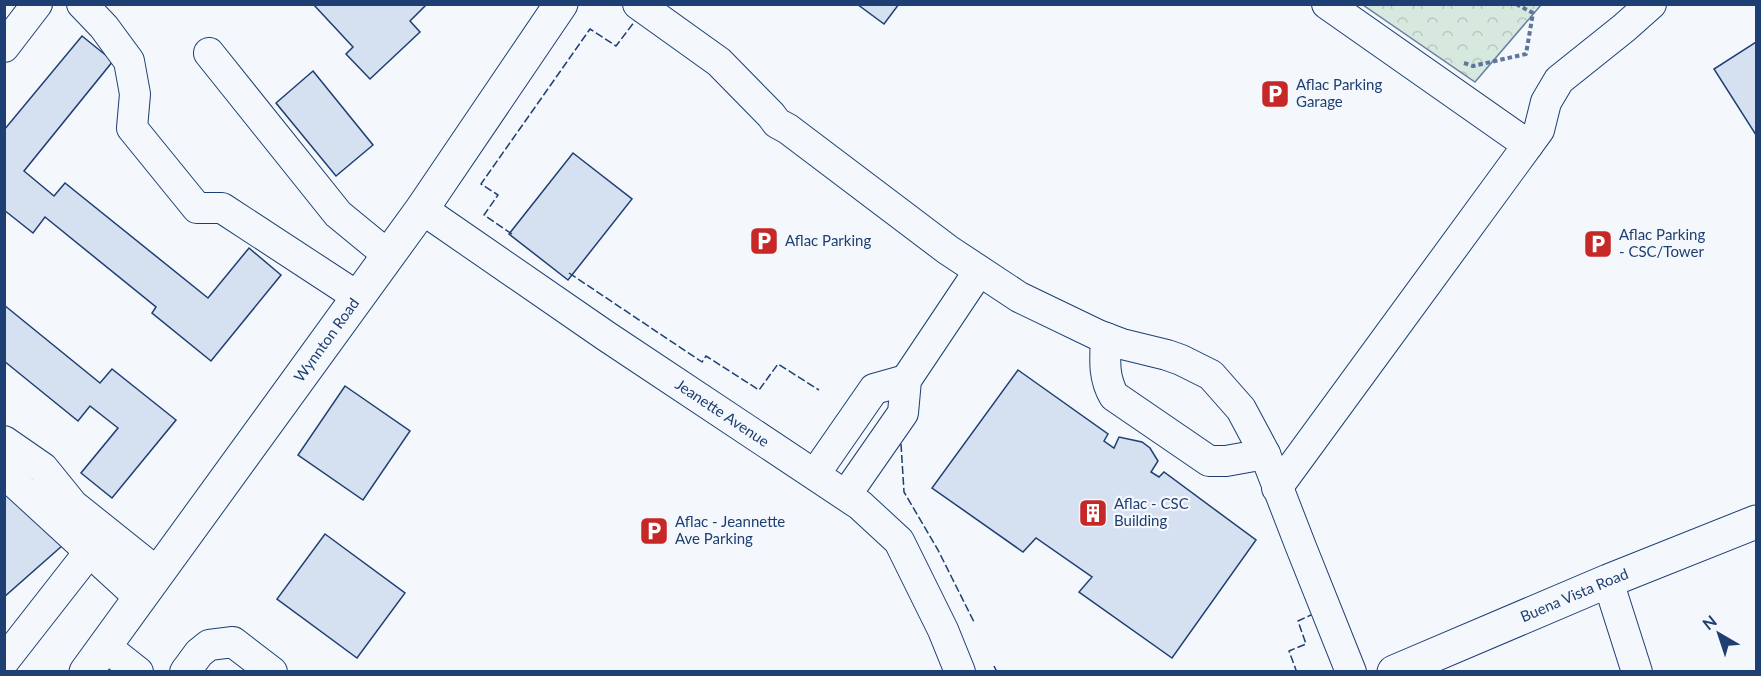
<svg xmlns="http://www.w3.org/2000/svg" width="1761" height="676" viewBox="0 0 1761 676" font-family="Lato,sans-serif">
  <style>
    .forest { fill: url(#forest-crowns); stroke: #687fa3; stroke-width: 1.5 }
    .building { fill: #d5e0f0; stroke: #1d3f73; stroke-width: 1.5 }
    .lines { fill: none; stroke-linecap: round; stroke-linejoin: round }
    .minor-casing { stroke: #1d3f73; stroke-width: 32 }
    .major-casing { stroke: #1d3f73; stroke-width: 35 }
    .path { stroke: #5e769c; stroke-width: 4; stroke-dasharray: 4.5 3; stroke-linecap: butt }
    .minor { stroke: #f4f7fb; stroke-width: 30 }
    .major { stroke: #f4f7fb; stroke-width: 33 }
    .fence { stroke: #1d3f73; stroke-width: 1.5; stroke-dasharray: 8 3; stroke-linecap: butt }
    .labels { text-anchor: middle; stroke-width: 4.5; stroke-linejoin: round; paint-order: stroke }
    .poi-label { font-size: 15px; fill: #1d3f73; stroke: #f4f7fb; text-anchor: start }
    .street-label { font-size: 15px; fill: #1d3f73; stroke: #f4f7fb }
  </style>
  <defs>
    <pattern id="forest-crowns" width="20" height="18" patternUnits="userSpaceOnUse" patternTransform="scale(1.5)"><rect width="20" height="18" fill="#d7e8df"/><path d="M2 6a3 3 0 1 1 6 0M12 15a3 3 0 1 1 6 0" fill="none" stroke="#b8c8c3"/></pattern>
  </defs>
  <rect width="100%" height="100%" fill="#f4f7fb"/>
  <!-- forest -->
  <path class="forest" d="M1363,5h178l-66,77z"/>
  <!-- building -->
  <path class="building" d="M313,4h114l-17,17 10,11 -50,47 -24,-25 7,-7z
    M857,4h42l-15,20z
    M82,36l31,25 -89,110 30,25 11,-13 143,115 41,-50 32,27 -70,86 -59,-48 4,-6 -111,-90 -12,16 -29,-23v-80z
    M1756,42v93l-42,-66z
    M313,71l60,74 -37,31 -60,-73z
    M573,153l59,46 -64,81 -59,-46z
    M4,305l96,78 12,-14 64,51 -64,78 -31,-25 37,-45 -28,-22 -12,15 -74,-60z
    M1018,370l90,64 -4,7 10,7 5,-11 23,5 8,6 8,13 -7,11 8,5 5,-5 92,68 -84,118 -93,-66 13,-15 -56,-39 -13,14 -91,-64z
    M345,386l65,45 -47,69 -65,-45z
    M4,478l59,67 -59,52z
    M325,534l80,59 -48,65 -80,-59z"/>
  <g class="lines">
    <!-- minor casing -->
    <g class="minor-casing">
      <g id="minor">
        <path d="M82,4l22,23 25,34 6,33 -3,34 65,80h25l136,89"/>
        <path d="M638,4l81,58 52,53 6,8 11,6 160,121 71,47 79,38 24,9 45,11 14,5 30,15 30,34 24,45 36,93 50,125"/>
        <path d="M1327,4l201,141"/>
        <path d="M4,47l33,-43"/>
        <path d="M209,53l129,161 50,41"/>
        <path id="s1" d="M422,209l184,127 254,169 39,36 44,89 17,42"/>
        <path d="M1106,338c-1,21 -3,39 8,58l95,65h17l39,-7"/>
        <path d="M4,441l39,27 30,37 85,68"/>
        <path d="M4,473l136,125"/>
        <path d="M815,474l59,-85 32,-9"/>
        <path d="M1277,488l262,-358 7,-28 13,-22 65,-52 27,-24"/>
        <path d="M846,495l57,-82 3,-33 73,-109"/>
        <path d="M1608,581l29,91"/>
        <path d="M105,646l33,26"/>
        <path d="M4,661l86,-110"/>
        <path d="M185,672l14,-19 10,-8 24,-3 39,30"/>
      </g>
    </g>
    <!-- major casing -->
    <g class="major-casing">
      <g id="major">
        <path id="s2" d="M86,672l336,-463 139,-205"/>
        <path id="s3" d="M1394,672l214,-91 148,-59"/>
      </g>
    </g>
    <!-- path -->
    <path class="path" d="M1464,63l9,3 53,-12 7,-41 -17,-9"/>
    <!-- minor -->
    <use href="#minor" class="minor"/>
    <!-- major -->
    <use href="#major" class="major"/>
    <!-- fence -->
    <path class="fence" d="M512,234l-28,-19 14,-20 -17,-11 109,-155 26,17 19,-25
      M569,273l133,89 4,-6 53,34 19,-26 41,26
      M901,444l3,48 34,58 36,72
      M994,666l3,6
      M1293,672l3,-2 -7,-19 17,-7 -8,-23 13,-6"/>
  </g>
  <!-- icons -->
  <defs>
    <g id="parking-square" transform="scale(1.5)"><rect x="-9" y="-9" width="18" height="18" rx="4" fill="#c62828" stroke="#f4f7fb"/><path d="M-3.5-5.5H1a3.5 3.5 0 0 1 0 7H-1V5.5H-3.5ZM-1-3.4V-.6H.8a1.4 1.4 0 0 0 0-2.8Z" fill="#fff"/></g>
    <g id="building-square" transform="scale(1.5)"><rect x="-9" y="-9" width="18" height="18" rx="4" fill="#c62828" stroke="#f4f7fb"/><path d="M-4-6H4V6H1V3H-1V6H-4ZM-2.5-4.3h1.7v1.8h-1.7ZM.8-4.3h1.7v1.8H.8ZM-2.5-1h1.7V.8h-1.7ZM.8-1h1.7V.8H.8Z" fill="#fff"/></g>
  </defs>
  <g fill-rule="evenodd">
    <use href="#parking-square" x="1275" y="94"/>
    <use href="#parking-square" x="764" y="241"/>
    <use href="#parking-square" x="1598" y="244"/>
    <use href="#building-square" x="1093" y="513"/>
    <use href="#parking-square" x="654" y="531"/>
  </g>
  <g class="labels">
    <!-- poi labels -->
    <g class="poi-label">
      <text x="1296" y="90">Aflac Parking<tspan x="1296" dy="17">Garage</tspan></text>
      <text x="1619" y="240">Aflac Parking<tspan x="1619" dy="17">- CSC/Tower</tspan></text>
      <text x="785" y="246">Aflac Parking</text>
      <text x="1114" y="509">Aflac - CSC<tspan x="1114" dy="17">Building</tspan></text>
      <text x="675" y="527">Aflac - Jeannette<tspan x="675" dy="17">Ave Parking</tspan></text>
    </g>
    <!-- street labels -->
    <g class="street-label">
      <text dy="5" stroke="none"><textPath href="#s2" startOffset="410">Wynnton Road</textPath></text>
      <text dy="5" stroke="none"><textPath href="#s1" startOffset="363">Jeanette Avenue</textPath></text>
      <text dy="5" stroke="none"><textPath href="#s3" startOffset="196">Buena Vista Road</textPath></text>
    </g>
  </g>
  <!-- border -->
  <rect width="1761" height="676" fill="none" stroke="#1d3f73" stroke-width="12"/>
  <!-- north arrow -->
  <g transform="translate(1719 634) rotate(321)" stroke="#f4f7fb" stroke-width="4.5" paint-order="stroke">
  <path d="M0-4.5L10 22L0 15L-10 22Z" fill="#1d3f73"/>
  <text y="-9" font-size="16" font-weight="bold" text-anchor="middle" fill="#1d3f73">N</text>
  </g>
</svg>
